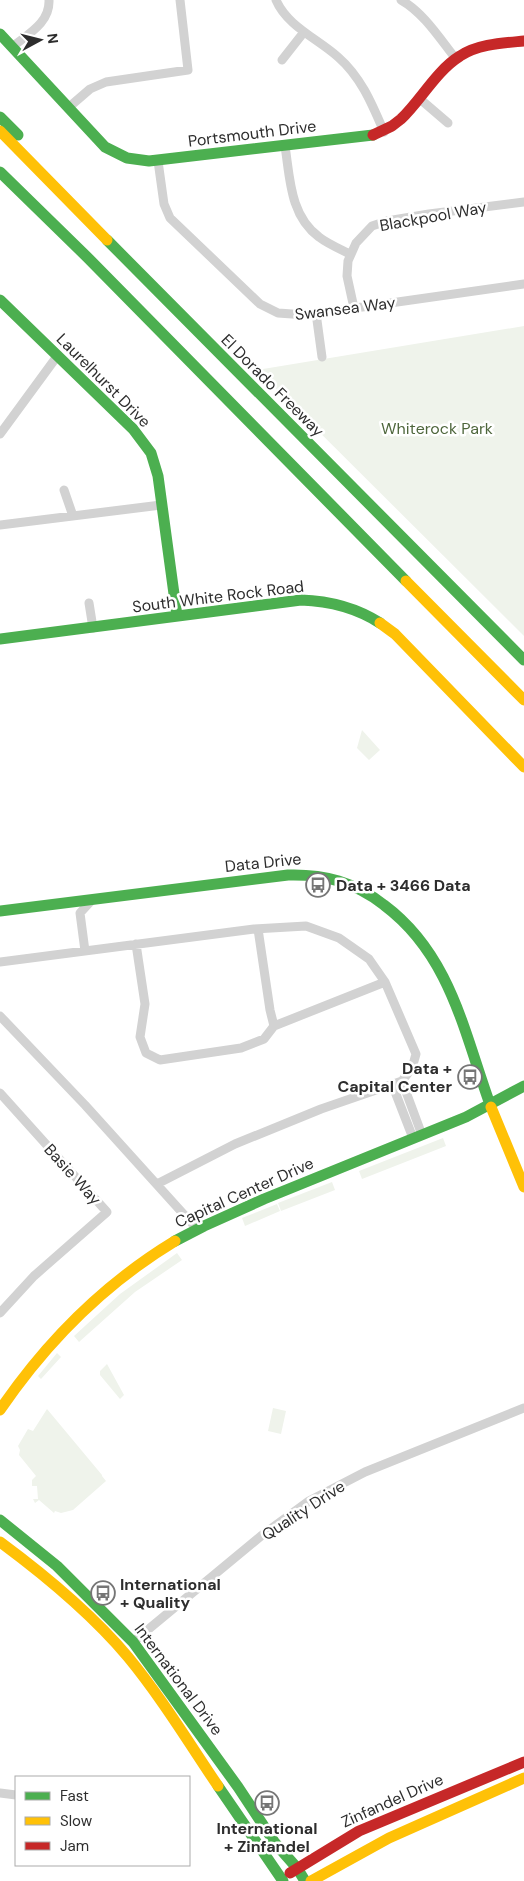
<svg xmlns="http://www.w3.org/2000/svg" width="524" height="1881" viewBox="0 0 524 1881" font-family="'DM Sans',sans-serif">
  <style>
    .green { fill: #eff3eb }
    .lines { fill: none; stroke-linecap: round; stroke-linejoin: round }
    .street { stroke: #d2d2d2; stroke-width: 9 }
    .fast { stroke: #4caf50; stroke-width: 11 }
    .slow { stroke: #ffc107; stroke-width: 11 }
    .jam { stroke: #c62828; stroke-width: 11 }
    .labels { text-anchor: middle; stroke-width: 5; stroke-linejoin: round; paint-order: stroke }
    .street-label { font-size: 16px; fill: #2d2d2d; stroke: #fff }
    .park-label { font-size: 16px; fill: #4e663c; stroke: #fff }
    .poi-label { font-size: 16px; font-weight: bold; fill: #2d2d2d; stroke: #fff; text-anchor: start }
  </style>
  <rect width="100%" height="100%" fill="#fff"/>
  <!-- green -->
  <path class="green" d="M524,326v310l-267,-266z
    M362,730l18,20 -11,10 -12,-12z
    M443,1138l3,8 -84,33 -3,-8z
    M332,1182l3,8 -54,21 -3,-8z
    M277,1204l3,7 -35,15 -3,-8z
    M177,1253l5,7 -47,32 -56,50 -5,-6 46,-42z
    M57,1353l4,4 -20,22 -3,-3z
    M107,1364l17,31 -4,4 -20,-24v-4z
    M273,1408l13,3 -5,23 -13,-3z
    M47,1409l55,66v1l4,5 -33,29 -12,3 -6,-2 -1,2 -15,-13 -4,3 -2,-4h5l-1,-13h-5v-6l4,-4 -17,-21 1,-5 -2,-4 10,-17 5,2z"/>
  <g class="lines">
    <!-- street -->
    <path class="street" d="M276,0c11,26 42,39 62,57 23,20 34,47 46,75
      M401,0c23,13 39,39 55,59
      M12,47c16,-13 38,-24 37,-47
      M282,60l22,-28
      M420,99l28,24
      M68,108l22,-19 16,-7 82,-12 -8,-70
      M285,146c5,32 5,70 34,91 9,7 21,12 31,17
      M158,161l6,43 6,14 90,86 18,9 28,2 218,-31
      M354,308l-7,-32 1,-15 8,-18 16,-17 15,-5 42,-7 95,-12
      M316,313l6,44
      M0,434l58,-79
      M64,490l9,26
      M0,525l161,-20
      M89,603l4,25
      M258,929l12,81 4,16 111,-44
      M136,944l9,60 -5,33 6,16 14,7 81,-12 23,-9 10,-13
      M85,951l-5,-38 12,-13
      M0,962l254,-33 52,-3 33,12 30,21 16,23 31,72 -4,14 -10,13 -81,28 -86,35 -78,40
      M0,1016l85,89 112,124
      M402,1081l20,54
      M392,1084l21,54
      M0,1093l107,119 -73,64 -34,37
      M133,1642l128,-106 48,-35 56,-29 159,-64
      M0,1793l16,2"/>
    <!-- fast -->
    <path class="fast" d="M0,34l105,113 22,11 22,3 224,-26
      M0,117l18,18
      M0,172l88,86 318,323
      M107,240l417,420
      M0,300l133,129 18,24 7,23 19,140
      M0,639l301,-39c29,1 54,7 79,23
      M0,911l288,-36c36,-1 67,7 96,30 67,50 80,128 107,202
      M175,1241l29,-15 60,-27 202,-82 58,-31
      M0,1520l57,46 76,76 105,145 37,56 22,25 8,13
      M218,1786l65,95"/>
    <!-- slow -->
    <path class="slow" d="M0,131l107,109
      M406,581l118,119
      M380,623l15,11 129,133
      M491,1107l33,80
      M0,1410c47,-69 104,-126 175,-169
      M0,1542c46,34 91,71 128,115 33,40 61,86 90,129
      M311,1881l78,-43 135,-60"/>
    <!-- jam -->
    <path class="jam" d="M373,135l19,-9 9,-7c20,-19 35,-48 59,-63 18,-12 43,-13 64,-15
      M290,1873l69,-42 165,-69"/>
  </g>
  <!-- icons -->
  <defs>
    <g id="bus-ring" transform="scale(1.25)"><circle r="9.5" fill="#fff" stroke="#767676" stroke-width="1.5"/><path d="M-5-6H5V4H4V6H2V4H-2V6H-4V4H-5ZM-3.5-4V0h7V-4ZM-3.5 1.2v1.5H-2V1.2ZM2 1.2v1.5H3.5V1.2Z" fill="#767676"/></g>
  </defs>
  <g fill-rule="evenodd">
    <use href="#bus-ring" x="318" y="885"/>
    <use href="#bus-ring" x="470" y="1077"/>
    <use href="#bus-ring" x="103" y="1593"/>
    <use href="#bus-ring" x="267" y="1803"/>
  </g>
  <g class="labels">
    <!-- street labels -->
    <g class="street-label">
      <text transform="translate(252 133) rotate(-7)" y="6">Portsmouth Drive</text>
      <text transform="translate(433 216) rotate(-10)" y="6">Blackpool Way</text>
      <text transform="translate(345 308) rotate(-7)" y="6">Swansea Way</text>
      <text transform="translate(104 380) rotate(45)" y="6">Laurelhurst Drive</text>
      <text transform="translate(273 385) rotate(45)" y="6">El Dorado Freeway</text>
      <text transform="translate(218 596) rotate(-7)" y="6">South White Rock Road</text>
      <text transform="translate(263 862) rotate(-6)" y="6">Data Drive</text>
      <text transform="translate(73 1174) rotate(48)" y="6">Basie Way</text>
      <text transform="translate(244 1192) rotate(-24)" y="6">Capital Center Drive</text>
      <text transform="translate(303 1510) rotate(-33)" y="6">Quality Drive</text>
      <text transform="translate(179 1679) rotate(53)" y="6">International Drive</text>
      <text transform="translate(392 1800) rotate(-24)" y="6">Zinfandel Drive</text>
    </g>
    <!-- park labels -->
    <g class="park-label">
      <text x="437" y="434">Whiterock Park</text>
    </g>
    <!-- poi labels -->
    <g class="poi-label">
      <text x="336" y="891">Data + 3466 Data</text>
      <text x="452" y="1074" text-anchor="end">Data +<tspan x="452" dy="18">Capital Center</tspan></text>
      <text x="120" y="1590">International<tspan x="120" dy="18">+ Quality</tspan></text>
      <text x="267" y="1834" text-anchor="middle">International<tspan x="267" dy="18">+ Zinfandel</tspan></text>
    </g>
  </g>
  <!-- legend -->
  <rect x="15" y="1776" width="175" height="90" fill="#ffffff" stroke="#ababab"/>
  <rect x="25" y="1792" width="25" height="8" fill="#4caf50" stroke="#ababab"/>
  <text x="60" y="1801" font-size="15" fill="#2d2d2d">Fast</text>
  <rect x="25" y="1817" width="25" height="8" fill="#ffc107" stroke="#ababab"/>
  <text x="60" y="1826" font-size="15" fill="#2d2d2d">Slow</text>
  <rect x="25" y="1842" width="25" height="8" fill="#c62828" stroke="#ababab"/>
  <text x="60" y="1851" font-size="15" fill="#2d2d2d">Jam</text>
  <!-- north arrow -->
  <g transform="translate(40 40) rotate(83)" stroke="#ffffff" stroke-width="4" paint-order="stroke">
  <path d="M0-4L9 19L0 12L-9 19Z" fill="#2d2d2d"/>
  <text y="-8" font-size="14" font-weight="bold" text-anchor="middle" fill="#2d2d2d">N</text>
  </g>
</svg>
